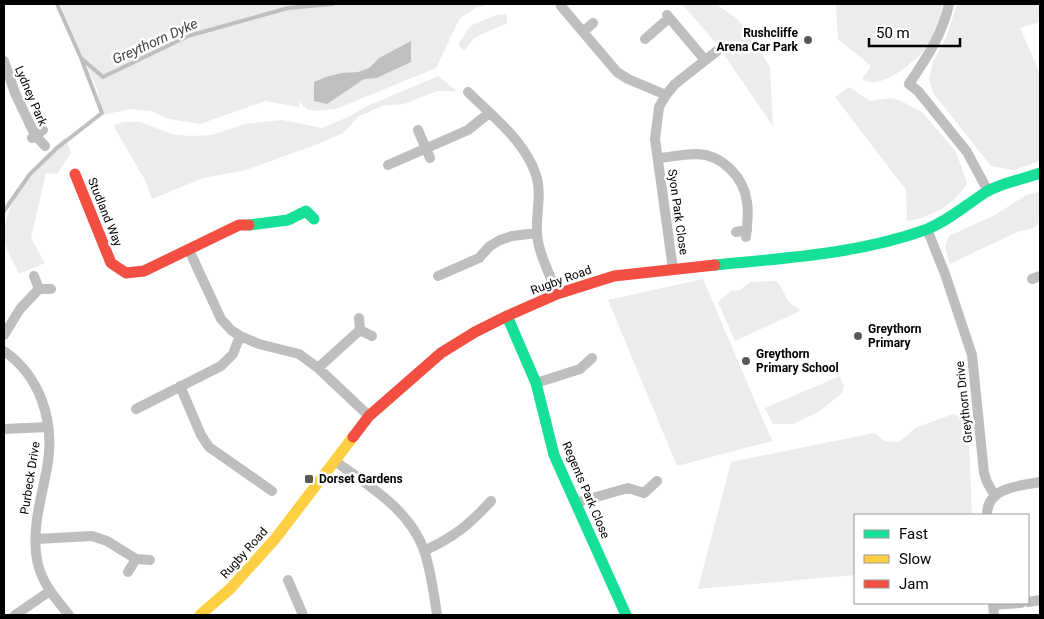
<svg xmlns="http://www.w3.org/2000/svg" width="1044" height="619" viewBox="0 0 1044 619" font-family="Roboto,sans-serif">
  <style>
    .green { fill: #ececec; fill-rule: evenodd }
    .water { fill: #bfbfbf }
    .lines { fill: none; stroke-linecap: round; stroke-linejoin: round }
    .stream { stroke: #bfbfbf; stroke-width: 4 }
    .street { stroke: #bebebe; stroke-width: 10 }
    .fast { stroke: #16e098; stroke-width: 11 }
    .slow { stroke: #ffcf43; stroke-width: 11 }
    .jam { stroke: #f24e42; stroke-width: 11 }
    .poi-dot { fill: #595959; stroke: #fff; stroke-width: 2 }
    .labels { text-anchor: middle; stroke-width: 5; stroke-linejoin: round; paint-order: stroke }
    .poi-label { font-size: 12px; font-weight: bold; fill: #000; stroke: #fff; text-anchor: start }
    .street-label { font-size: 12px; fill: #000; stroke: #fff }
    .water-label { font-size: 14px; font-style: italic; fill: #444; stroke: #fff }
  </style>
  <rect width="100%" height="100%" fill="#fff"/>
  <!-- green -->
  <path class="green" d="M60,4h430l-14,4 -16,10 -24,50 -100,41 -20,2 -9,-2 -7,-6 -1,-5v9l-34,-6 -65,23 -31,-5 -18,-8 -21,-2 -27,6 -6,-26zM411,42v20l-34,16h-13l-19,-5 13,-1 11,-4 10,-10z
    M682,4h34l19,13 10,10 25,40 3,59 -57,-83z
    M836,4h107c-2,12 -6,25 -12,36 -9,17 -50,53 -69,39l9,-13 -33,-27z
    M957,4h83v18l-20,6 20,46v87l-26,9 -23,-4 -57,-72 -5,-14 4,-18 13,-24z
    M507,14v9l-33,15 -10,13 -6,-6 12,-19 26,-11z
    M438,76l19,15h-20l-33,13 -21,2 -24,10 -16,17 -25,11 -72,26 -43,8 -51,21 -7,-19 -32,-55 11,-3h16l32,12 18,2 22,-1 33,-11 37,-4 40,8 28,-12 15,-9z
    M849,87l21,14 21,-3 8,2 23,12 34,40 11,31c-13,22 -35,34 -60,38l-1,-31 -71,-93z
    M65,137l6,16 -14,21 -11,-1 -15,65 14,25 -26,11c-4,-10 -11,-21 -15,-32 -4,-36 36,-83 61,-105z
    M1040,191v30l-6,7 -17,4 -67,32 -5,-17 4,-11 46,-21 31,-20z
    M703,279l69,162 -95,25 -69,-166z
    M776,281c9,9 8,16 14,22 4,4 7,3 10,8l-65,30 -17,-39 13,-11 9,-1 10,-8z
    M840,376l4,10 -2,7 -22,18 -27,13h-20l-8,-16z
    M953,414l15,5 4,96h-117v60l-157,14 33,-127 143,-29 11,8 13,1 9,-6 8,-8z"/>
  <!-- water -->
  <path class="water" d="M411,41v21l-34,16 -13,1 -37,25 -13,-3v-19l12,-5 15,-4 17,-1 11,-4 10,-10z"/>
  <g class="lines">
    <!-- stream -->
    <path class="stream" d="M57,4l24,54
      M4,211l26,-37 27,-26 45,-35 -21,-55 22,19 85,-41 100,-28 45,-4"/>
    <!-- street -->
    <path class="street" d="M949,4c-6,30 -24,56 -40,80l9,7 49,61 21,39
      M561,6l56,66 11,7 38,16 9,-11 42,-33
      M667,15l38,45
      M583,32l10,-9
      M645,39l24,-21
      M4,61l11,32 20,42 -3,3
      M468,92c24,24 57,49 68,83 6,18 0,38 1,57 0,19 14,44 20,62
      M666,95l-7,12 -4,32 18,130
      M43,130l-8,5 10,11
      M418,130l12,28
      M658,158c13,-1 26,-4 39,-4 26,1 47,24 50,48 2,11 0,24 -1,35
      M388,165l80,-35 21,-17
      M927,229l18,45 27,81 12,118 3,9 8,14
      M736,232l11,-2
      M189,250l32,69 10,11 9,6 19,8 40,10 19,14 51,48
      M34,276l5,13
      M438,276l41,-18 11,-12 10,-6 12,-4 25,-3
      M1032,279l8,-3
      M359,318l1,12 12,6
      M4,335l16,-26 19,-20h12
      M4,351c36,25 50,69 44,111 -5,32 -17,64 -11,98 4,22 18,38 32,55
      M318,368l42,-38
      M536,383l44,-14 12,-11
      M180,386l21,49 8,12 63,44
      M136,409l85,-43 12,-12 7,-18
      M4,429l44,-2
      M335,461c34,25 74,48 89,89 7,21 10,44 13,65
      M575,503l53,-15 16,5 13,-12
      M987,515c0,-28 32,-29 53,-33
      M36,539l56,-3 15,5 29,18 -8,13
      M424,551c30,-14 45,-26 67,-50
      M136,559l14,1
      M288,580l15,35
      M1028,602l12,-2
      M993,603l1,12
      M993,605l28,-2
      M15,615l35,-24"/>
    <!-- fast -->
    <path class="fast" d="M249,225l39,-5 18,-9 8,8
      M715,265c70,-7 143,-11 210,-35 23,-9 41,-25 61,-38 15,-9 38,-13 54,-19
      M507,316l29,67 18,72 72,160"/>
    <!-- slow -->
    <path class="slow" d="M200,615l30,-26 45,-50 78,-102"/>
    <!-- jam -->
    <path class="jam" d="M75,174l36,89 15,10 18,-2 95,-46h10
      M353,437l16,-21 72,-63 34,-21 32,-16 50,-22 57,-18 101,-11"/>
  </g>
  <!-- markers -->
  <g class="poi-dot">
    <circle cx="808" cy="40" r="5"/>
    <circle cx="858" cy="336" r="5"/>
    <circle cx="746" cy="361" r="5"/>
    <rect x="304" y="474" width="10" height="10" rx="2.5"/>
  </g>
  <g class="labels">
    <!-- poi labels -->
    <g class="poi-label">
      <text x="798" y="37" text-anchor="end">Rushcliffe<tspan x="798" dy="14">Arena Car Park</tspan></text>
      <text x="868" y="333">Greythorn<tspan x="868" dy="14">Primary</tspan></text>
      <text x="756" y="358">Greythorn<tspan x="756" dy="14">Primary School</tspan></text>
      <text x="319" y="483">Dorset Gardens</text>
    </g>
    <!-- street labels -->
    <g class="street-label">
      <text transform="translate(31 96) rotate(67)" y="4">Lydney Park</text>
      <text transform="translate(105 212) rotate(68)" y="4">Studland Way</text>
      <text transform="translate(678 212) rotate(82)" y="4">Syon Park Close</text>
      <text transform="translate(561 280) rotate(-20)" y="4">Rugby Road</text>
      <text transform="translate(964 402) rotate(-96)" y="4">Greythorn Drive</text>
      <text transform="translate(30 478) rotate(-81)" y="4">Purbeck Drive</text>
      <text transform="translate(586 490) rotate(67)" y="4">Regents Park Close</text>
      <text transform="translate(244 553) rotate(-48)" y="4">Rugby Road</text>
    </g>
    <!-- water labels -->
    <g class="water-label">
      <text transform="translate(155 41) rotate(-24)" y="5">Greythorn Dyke</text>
    </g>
  </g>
  <!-- border -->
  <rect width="1044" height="619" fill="none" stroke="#000000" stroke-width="10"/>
  <!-- legend -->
  <rect x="854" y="514" width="175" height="90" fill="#ffffff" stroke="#999999"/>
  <rect x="864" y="530" width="25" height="8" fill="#16e098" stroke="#999999"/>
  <text x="899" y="539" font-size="15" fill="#000000">Fast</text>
  <rect x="864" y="555" width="25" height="8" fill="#ffcf43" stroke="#999999"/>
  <text x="899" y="564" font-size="15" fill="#000000">Slow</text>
  <rect x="864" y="580" width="25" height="8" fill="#f24e42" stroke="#999999"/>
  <text x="899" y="589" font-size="15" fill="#000000">Jam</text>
  <!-- scale -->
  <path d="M869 38v8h91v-8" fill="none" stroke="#000000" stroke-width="2.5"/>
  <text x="876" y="38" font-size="15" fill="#000000" stroke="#ffffff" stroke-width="4" paint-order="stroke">50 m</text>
</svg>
